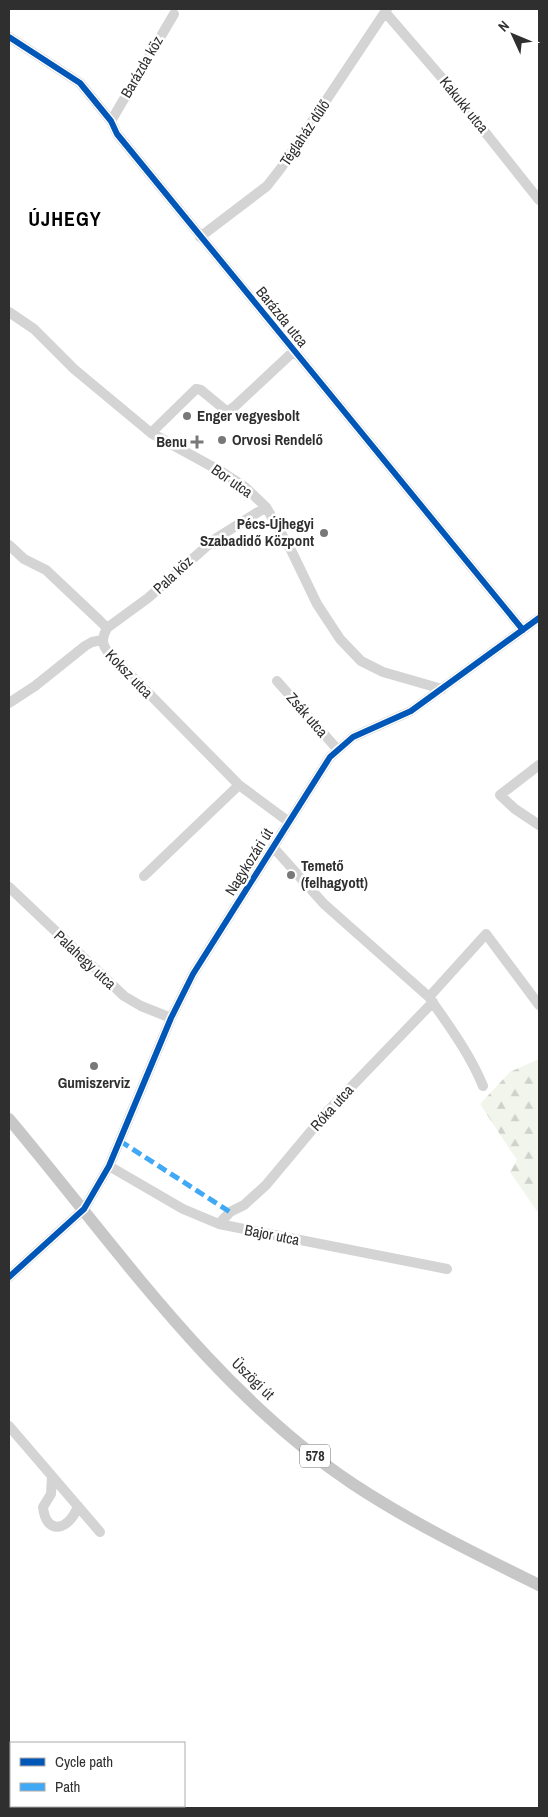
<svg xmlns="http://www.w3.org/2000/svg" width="548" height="1817" viewBox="0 0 548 1817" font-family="'Archivo Narrow',sans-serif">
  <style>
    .forest { fill: url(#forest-firs) }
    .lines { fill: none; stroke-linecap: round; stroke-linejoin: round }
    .minor { stroke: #d4d4d4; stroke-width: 10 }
    .major { stroke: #c7c7c7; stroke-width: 12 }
    .rail { stroke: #bbb; stroke-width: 2; stroke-dasharray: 5 4; stroke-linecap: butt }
    .quiet { stroke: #3fa9f5; stroke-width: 5; stroke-dasharray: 10 5; stroke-linecap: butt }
    .cycleway-casing { stroke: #fff; stroke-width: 9 }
    .cycleway { stroke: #0057b8; stroke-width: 6 }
    .poi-dot { fill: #787878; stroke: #fff; stroke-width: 2 }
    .labels { text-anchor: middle; stroke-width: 5; stroke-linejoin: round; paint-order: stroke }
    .shield { fill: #fff; stroke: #6d6d6d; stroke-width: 1 }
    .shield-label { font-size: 14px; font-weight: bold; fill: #2f2f2f }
    .street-label { font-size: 15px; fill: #2f2f2f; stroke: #fff }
    .poi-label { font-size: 15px; font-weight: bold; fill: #2f2f2f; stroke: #fff; text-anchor: start }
    .district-label { font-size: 20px; font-weight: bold; letter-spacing: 1px; fill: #000; stroke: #fff }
  </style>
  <defs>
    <pattern id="forest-firs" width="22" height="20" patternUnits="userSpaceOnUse" patternTransform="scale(1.25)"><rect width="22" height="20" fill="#f1f5ec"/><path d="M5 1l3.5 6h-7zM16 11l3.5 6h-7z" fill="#cfd2cb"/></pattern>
  </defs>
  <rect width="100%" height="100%" fill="#fff"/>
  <!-- forest -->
  <path class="forest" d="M539,1059v155l-29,-42 7,-12 -37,-56 30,-32z"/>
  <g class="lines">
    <!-- minor -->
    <path class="minor" d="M385,12l57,66 97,122
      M9,37l71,46 31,38 6,13 406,496
      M111,121l63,-107
      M200,237l67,-51 14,-18 106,-159
      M9,312l25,17 40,40 77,64 71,39 23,15 21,20 25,43 26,54 23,35 21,22 22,11 59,17
      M151,433l45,-44 5,1 23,19 4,2 6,-4 60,-56
      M9,545l15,14 22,11 53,50 8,8c-5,10 -6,15 1,24l131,133 50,37
      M107,628l41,-30 67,-59 51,-32
      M277,681l61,69
      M9,703l26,-17 50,-40 7,-4 10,-2
      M539,765l-39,30 15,14 24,16
      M273,847l51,57 105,93
      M144,876l95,-91
      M9,887l115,109 17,10 30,12
      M483,1086c-13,-32 -34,-60 -54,-89l57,-63 53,71
      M109,1166l74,43 36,15 228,45
      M219,1224l11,-12 14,-7 22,-20 61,-73 106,-110
      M9,1277l75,-68 25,-43 62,-148 22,-44 137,-217 23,-20 58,-26 128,-93
      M9,1426l91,106
      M52,1476l-1,18 -8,13c3,29 26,24 35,-1"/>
    <!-- major -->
    <path class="major" d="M9,1119c106,126 205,272 344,365 59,39 123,70 186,101"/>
    <!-- rail -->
    <path class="rail" d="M9,1801l2,3"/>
    <!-- quiet -->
    <path class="quiet" d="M120,1141l110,71"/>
    <!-- cycleway casing -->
    <g class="cycleway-casing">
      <path id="cycleway" d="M9,37l71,46 31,38 6,13 406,496
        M9,1277l75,-68 25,-43 62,-148 22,-44 137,-217 23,-20 58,-26 128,-93"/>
    </g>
    <!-- cycleway -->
    <use href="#cycleway" class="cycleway"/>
  </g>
  <!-- markers -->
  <g class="poi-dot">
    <circle cx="187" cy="416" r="5"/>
    <circle cx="222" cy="440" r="5"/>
    <path d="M194.5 434.5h5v5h5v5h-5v5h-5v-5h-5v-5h5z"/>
    <circle cx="324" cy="533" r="5"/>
    <circle cx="291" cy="875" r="5"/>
    <circle cx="94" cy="1066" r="5"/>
  </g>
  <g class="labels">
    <!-- shield labels -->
    <rect class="shield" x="300" y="1444.5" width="30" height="23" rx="4"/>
    <g class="shield-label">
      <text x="315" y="1461">578</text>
    </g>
    <!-- street labels -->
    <g class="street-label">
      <text transform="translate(142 67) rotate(-60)" y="5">Barázda köz</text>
      <text transform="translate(464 105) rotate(51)" y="5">Kakukk utca</text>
      <text transform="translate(305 133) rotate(-56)" y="5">Téglaház dűlő</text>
      <text transform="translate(282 317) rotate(51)" y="5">Barázda utca</text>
      <text transform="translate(232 481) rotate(35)" y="5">Bor utca</text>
      <text transform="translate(173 575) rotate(-43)" y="5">Pala köz</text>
      <text transform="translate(129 674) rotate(46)" y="5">Koksz utca</text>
      <text transform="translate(307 715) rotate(49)" y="5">Zsák utca</text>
      <text transform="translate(249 862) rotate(-58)" y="5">Nagykozári út</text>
      <text transform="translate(85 960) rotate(43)" y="5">Palahegy utca</text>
      <text transform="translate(332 1108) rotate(-48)" y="5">Róka utca</text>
      <text transform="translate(272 1235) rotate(11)" y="5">Bajor utca</text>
      <text transform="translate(253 1379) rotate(44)" y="5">Üszögi út</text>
    </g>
    <!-- poi labels -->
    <g class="poi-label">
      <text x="197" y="421">Enger vegyesbolt</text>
      <text x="232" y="445">Orvosi Rendelő</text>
      <text x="187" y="447" text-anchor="end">Benu</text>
      <text x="314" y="529" text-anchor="end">Pécs-Újhegyi<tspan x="314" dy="17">Szabadidő Központ</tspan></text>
      <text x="301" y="871">Temető<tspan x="301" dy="17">(felhagyott)</tspan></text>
      <text x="94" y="1088" text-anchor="middle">Gumiszerviz</text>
    </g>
    <!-- district labels -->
    <g class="district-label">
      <text x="65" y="226">ÚJHEGY</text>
    </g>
  </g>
  <!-- border -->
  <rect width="548" height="1817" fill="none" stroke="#2f2f2f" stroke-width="20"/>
  <!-- legend -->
  <rect x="10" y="1742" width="175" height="65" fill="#ffffff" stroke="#acacac"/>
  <rect x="20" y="1758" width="25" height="8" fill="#0057b8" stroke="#acacac"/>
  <text x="55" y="1767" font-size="15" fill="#2f2f2f">Cycle path</text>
  <rect x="20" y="1783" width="25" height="8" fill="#3fa9f5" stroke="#acacac"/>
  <text x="55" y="1792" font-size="15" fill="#2f2f2f">Path</text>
  <!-- north arrow -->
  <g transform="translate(513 35) rotate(314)" stroke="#ffffff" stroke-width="4" paint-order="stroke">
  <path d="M0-4L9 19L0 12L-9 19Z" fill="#2f2f2f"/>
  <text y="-8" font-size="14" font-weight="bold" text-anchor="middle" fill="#2f2f2f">N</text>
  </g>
</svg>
